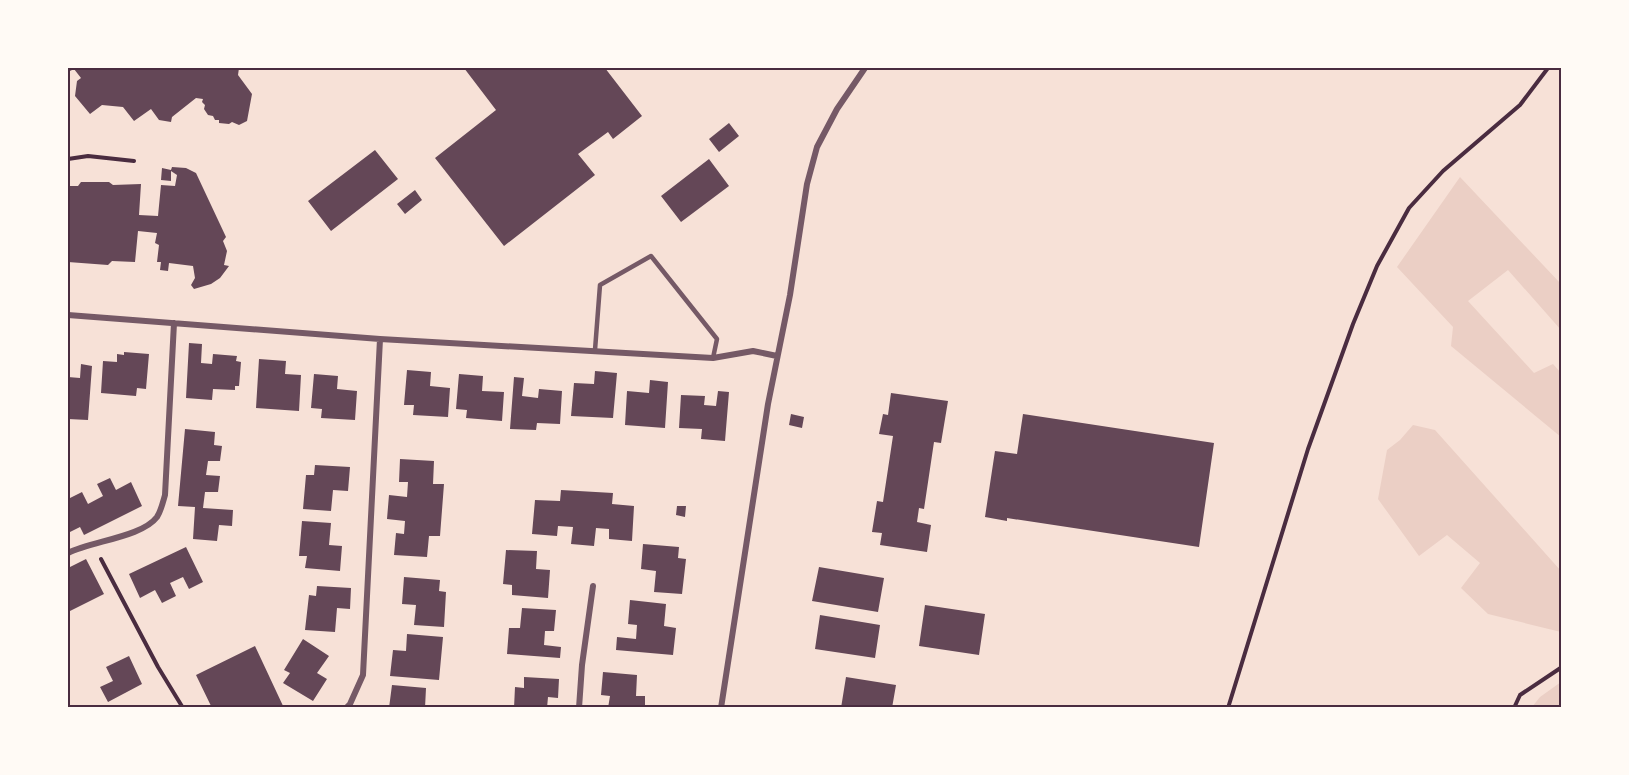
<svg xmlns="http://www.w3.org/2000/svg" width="1629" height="775" viewBox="0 0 1629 775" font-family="'Open Sans',sans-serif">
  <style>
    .green { fill: #ebcfc5 }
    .building { fill: #644757 }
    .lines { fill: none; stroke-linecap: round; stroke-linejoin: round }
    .path { stroke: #4a2c40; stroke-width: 4 }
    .service { stroke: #755966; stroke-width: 4.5 }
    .minor { stroke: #755966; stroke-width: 6 }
    .neatline { fill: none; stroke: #4a2c40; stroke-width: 2 }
  </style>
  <rect width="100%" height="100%" fill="#f7e1d7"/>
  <!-- green -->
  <path class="green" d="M1460,177l101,107v46l-53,-60 -40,31 66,72 19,-9 8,9v64l-110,-91 2,-19 -56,-60z
    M1413,425l22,5 126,141v61l-73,-18 -27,-26 19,-25 -33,-28 -28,21 -41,-57 9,-49 13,-10z
    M1561,682v25h-29l8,-10z"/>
  <!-- building -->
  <path class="building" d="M68,68h171l-1,7 14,19 -5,27 -8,4 -7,-3 -3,2 -10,-1v-3h-4l-2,-4 -5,-1 -4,-6 1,-4 -3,-3 1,-3 -7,-1 -24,19 -1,5 -12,-2 -8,-11 -17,12 -11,-14 -21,-2 -12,9 -15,-18 2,-15 4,-3 -7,-9 -4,2h-2z
    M464,68h141l37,48 -29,23 -5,-7 -30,22 17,21 -91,71 -69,-88 61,-48z
    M729,123l10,13 -20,16 -10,-13z
    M375,150l23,29 -67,52 -23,-30z
    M709,159l20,27 -48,36 -20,-26z
    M172,167l14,1 10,5 30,64 -3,4 4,10 -3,14 5,1 -9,12 -9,6 -17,5 -3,-4 4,-7 -2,-12 -24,-3 -1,8 -8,-1 1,-8h-4l2,-17 -4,-2 2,-10 -19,-2 -3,31 -23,-1 -4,4 -40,-3v-76h10l3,-4h28l4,3 28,-1 -2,31 19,1 3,-31 14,1 2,-11 -6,-4v10l-10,-1 1,-12 9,2z
    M415,190l7,10 -17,14 -8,-10z
    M189,343l13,1 -1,19 11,1 1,-10 24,2 -1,5 5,1 -2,24h-4v4l-22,-1 -1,11 -26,-2z
    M124,352l25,2 -3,35 -9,-1 -1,8 -35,-3 2,-32 14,1v-8l7,1z
    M259,359l27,2 -1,13 16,1 -2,36 -43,-3z
    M81,364l11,2 -4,54 -20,-1v-42l12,1z
    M407,370l24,2 -1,14 20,2 -2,29 -35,-2 1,-10h-10z
    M595,371l22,2 -4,45 -42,-2 3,-33 20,1z
    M314,374l24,2 -1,13 20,2 -2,29 -34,-2 1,-9 -11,-1z
    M459,374l24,2 -1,15 22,1 -2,29 -36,-3 1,-8 -11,-1z
    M514,377l10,1 -2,18 16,2 1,-9 23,2 -2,33 -23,-1 -1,7 -26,-1z
    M650,380l18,2 -3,46 -40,-3 2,-34 22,2z
    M718,391l11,1 -4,49 -24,-2 1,-10 -23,-1 2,-33 24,1 -1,9 12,1z
    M891,393l57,8 -7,42 -7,-1 -10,67 -5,-1 -2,14 14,3 -4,27 -47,-7 2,-12 -10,-1 5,-31 6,1 10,-66 -14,-2 4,-20 5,1z
    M791,414l13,3 -2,11 -13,-3z
    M1023,414l191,29 -15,104 -192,-29v3l-22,-4 10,-66 22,3z
    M185,429l30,3 -1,13 8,1 -2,15h-12l-2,14 14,1 -2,16h-13l-2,16 30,2 -1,16 -13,-1 -2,16 -24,-2 2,-32 -17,-1z
    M400,459l34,2 -1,23h11l-4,52h-11l-2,21 -33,-2 2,-22 8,1 1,-13 -18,-2 2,-24 18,2 1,-15h-9z
    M315,465l35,2 -2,24 -15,-1 -2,21 -28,-2 3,-34h8z
    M110,478l6,12 15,-8 11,24 -58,29 -4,-8 -12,6v-34l14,-7 6,12 15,-8 -6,-12z
    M561,490l52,3 -1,11 22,2 -2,35 -23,-2v-10l-13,-1 -2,18 -23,-2 2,-17 -15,-1 -1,10 -25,-2 3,-34 25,1z
    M677,506h9l-1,11 -9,-2z
    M302,521l29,2 -2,22 13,1 -2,25 -35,-3 2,-12h-8z
    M643,544l36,3 -1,11 8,1 -4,35 -28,-2 2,-21 -15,-2z
    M186,547l17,35 -14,7 -6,-12 -13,6 6,13 -14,7 -7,-13 -15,8 -11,-24z
    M506,550l31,1 -1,18 14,1 -2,28 -36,-3v-10l-9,-1z
    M86,559l18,35 -36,18v-44z
    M819,567l65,11 -6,34 -66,-11z
    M404,577l36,3 -1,11 7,1 -2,35 -30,-2 2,-20 -14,-1z
    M317,586l34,2 -1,21 -13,-1 -2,24 -30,-2 4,-35 7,1z
    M630,600l36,4 -2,22 12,2 -3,27 -57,-5 1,-13 19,2 1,-14 -9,-1z
    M925,605l60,9 -6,41 -60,-9z
    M522,608l34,2 -2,21h-9l-1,14 17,2 -1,11 -53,-4 2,-26h11z
    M820,615l60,10 -5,33 -60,-9z
    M407,634l36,3 -4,43 -49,-4 3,-26 13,1z
    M303,639l26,17 -12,17 10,6 -14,22 -30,-18 7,-10 -6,-3z
    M255,646l29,62h-72l-16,-33z
    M129,656l13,28 -34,18 -8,-15 13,-6 -7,-14z
    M603,672l34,3 -1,21h9v12h-37l2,-12 -9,-1z
    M524,677l35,2 -1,19 -10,-1 -1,11h-33l1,-21 9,1z
    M846,677l50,8 -4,23h-51z
    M392,685l34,3 -1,20h-36z"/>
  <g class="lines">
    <!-- path -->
    <path class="path" d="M68,159l20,-3 46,5
      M101,559l57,108 25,41
      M1228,708l80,-259 45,-125 24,-58 32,-58 34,-37 77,-66 28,-37
      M1514,708l6,-13 42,-28"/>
    <!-- service -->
    <path class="service" d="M595,350l5,-65 51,-29 66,83 -4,19"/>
    <!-- minor -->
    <path class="minor" d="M68,315l312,24 333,19 40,-7 24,5
      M68,553c24,-12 74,-16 89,-36 4,-6 6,-15 8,-22l9,-172
      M346,708l4,-4 13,-29 17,-336
      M579,708l3,-43 11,-79
      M721,708l47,-304 22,-109 17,-111 10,-37 20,-38 28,-41"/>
  </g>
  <!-- border -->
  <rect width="1629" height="775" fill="none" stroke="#fffaf5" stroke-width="138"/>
  <rect x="69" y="69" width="1491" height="637" class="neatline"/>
</svg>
